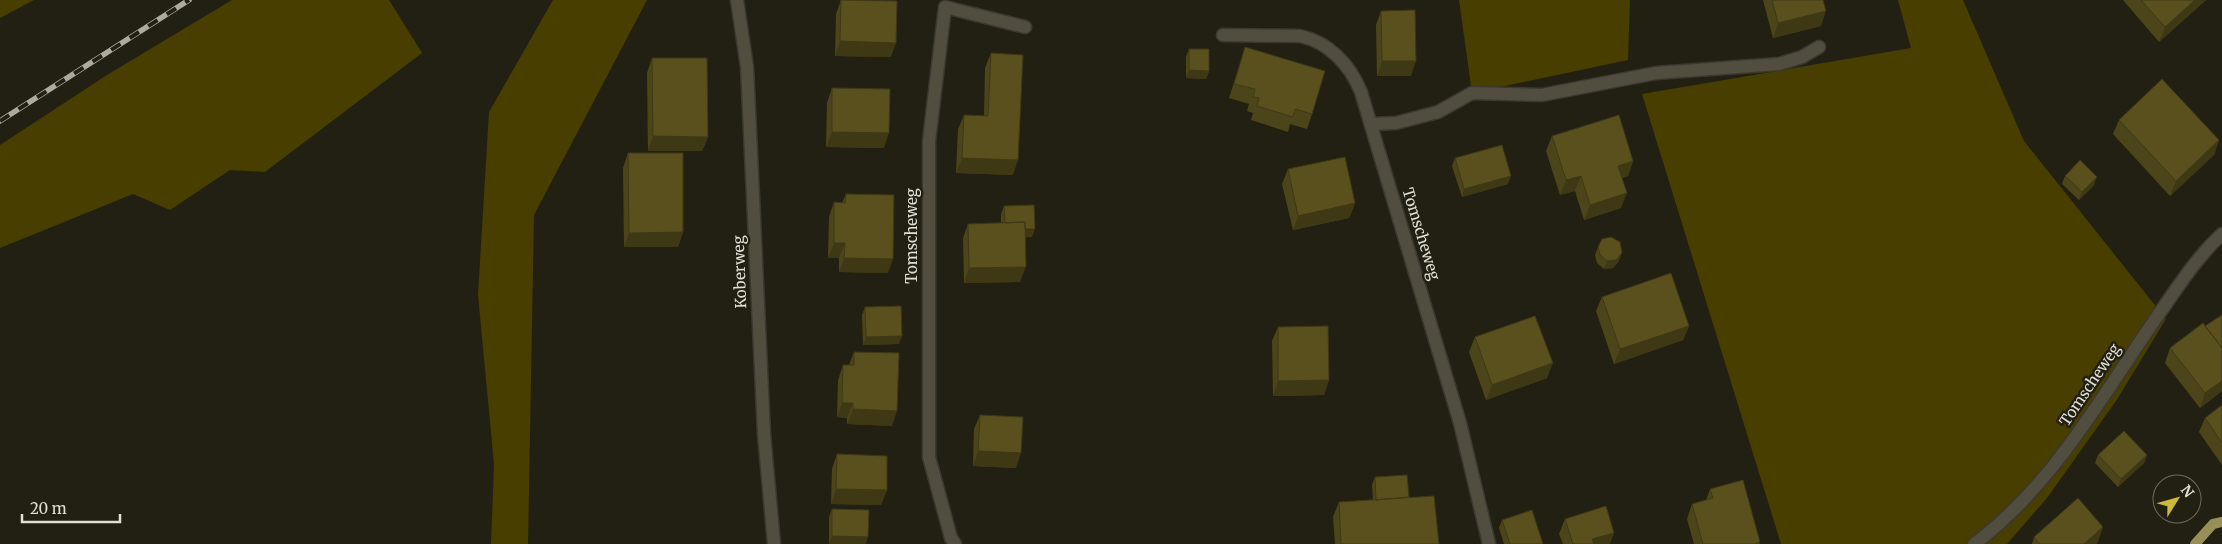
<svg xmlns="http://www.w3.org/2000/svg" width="2222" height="544" viewBox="0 0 2222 544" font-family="Merriweather,serif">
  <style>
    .green { fill: #483e00 }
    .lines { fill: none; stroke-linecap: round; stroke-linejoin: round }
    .stream { stroke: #988e58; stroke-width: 10 }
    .service-casing { stroke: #3b3830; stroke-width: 15 }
    .minor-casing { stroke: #3b3830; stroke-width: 15 }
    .service { stroke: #514e3f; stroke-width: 12 }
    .minor { stroke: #514e3f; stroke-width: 12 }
    .rail-casing { stroke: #adaba1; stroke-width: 5.5 }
    .rail { stroke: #222012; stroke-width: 4; stroke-dasharray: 11; stroke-linecap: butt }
    .wall { fill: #4d451a }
    .shaded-wall { fill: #3f3815 }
    .building { fill: #5a501e; stroke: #3f3815 }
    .labels { text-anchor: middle; stroke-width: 5; stroke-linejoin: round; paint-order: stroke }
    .street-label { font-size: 15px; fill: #e0dfd6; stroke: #222012 }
  </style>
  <rect width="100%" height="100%" fill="#222012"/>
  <!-- green -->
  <path class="green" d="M0,0h34l-34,18z
    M232,0h157l33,53 -157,119 -35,-2 -60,40 -37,-16 -133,54v-103l107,-70z
    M553,0h94l-113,215 -6,329h-37l3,-80 -16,-169 11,-183z
    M1459,0h171l-2,60 -156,33z
    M1898,0h65l61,141 142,178 -50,82 -69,97 -40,46h-226l-139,-450 269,-46z"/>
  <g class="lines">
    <!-- stream -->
    <path class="stream" d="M2195,544l18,-20 9,-2"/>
    <!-- service casing -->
    <g class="service-casing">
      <path id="service" d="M737,0l10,67 17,367 10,110
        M1371,124l25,-1 42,-11 34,-19 70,2 114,-22 123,-9 23,-7 17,-10"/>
    </g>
    <!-- minor casing -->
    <g class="minor-casing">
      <path id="minor" d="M1223,35l77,1c29,6 50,29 61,56l99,331 29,121
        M955,544l-4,-6 -22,-81v-316l16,-134 80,20
        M1974,544c80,-59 130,-152 187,-233 18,-26 37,-55 61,-77"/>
    </g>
    <!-- service -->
    <use href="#service" class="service"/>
    <!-- minor -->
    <use href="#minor" class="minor"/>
    <!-- rail casing -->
    <g class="rail-casing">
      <path id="rail" d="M0,121l189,-121"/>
    </g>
    <!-- rail -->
    <use href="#rail" class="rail"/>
  </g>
  <!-- wall -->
  <path class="wall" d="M841,0l50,57 -56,-1 1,-42z
    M1763,0h60l-2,26 -48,12z
    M2123,0h83l-47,42z
    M1381,11l30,65h-34l-1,-51z
    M1245,47l67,67 -5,15 -17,-5 -2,8 -37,-12 2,-7 -6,-2 2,-7 -20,-6z
    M1189,49l20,22 -3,8 -20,-1v-21z
    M991,53l22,122 -57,-2 2,-44 6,-14 20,1 1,-48z
    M652,58l56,79 -6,14h-54l-1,-78z
    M832,88l52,60 -58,-1 1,-44z
    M2119,120l100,20 -5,15 -44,41 -57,-62z
    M1552,136l81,25 -5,15 -6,2 -1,30 -37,12 -9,-29 -15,4 -14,-44z
    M628,153l55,79 -5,15h-54l-1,-79z
    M1455,158l53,26 -46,13 -10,-31z
    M1288,169l67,34 -6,15 -56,12 -11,-46z
    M2065,176l29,9 -15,15 -17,-16z
    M846,194l42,79 -49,-1v-14h-11l1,-41 5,-15 8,1z
    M1004,206l28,31h-7l-5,45 -56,1 -1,-45 5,-14 33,-1v-9z
    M1598,247l21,14 -6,7 -9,1 -7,-6 -2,-8z
    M1602,297l87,29 -6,14 -69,24 -18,-53z
    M865,307l34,37 -36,1 -1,-30z
    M1278,327l51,53 -5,15 -51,1 -1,-55z
    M1475,337l72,41 -61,22 -17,-48z
    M2170,348l52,43 -22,17 -35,-45z
    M854,352l38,74 -45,-2v-6l-10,-1 1,-37 5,-15h6z
    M2222,405v60l-23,-33 6,-14z
    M980,415l36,53 -43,-2 1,-37z
    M837,454l50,36 -6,15 -50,-1 1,-35z
    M2098,455h49l-3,8 -26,24 -23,-24z
    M1375,477l34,20 30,47h-104l-2,-27 6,-15 34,-2 -1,-15z
    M1710,489l50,55h-66l-7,-25 5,-15 14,-4z
    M832,509l37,1 -40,34v-27z
    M1565,519l45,25h-47l-4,-10z
    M1502,520l41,24h-39l-5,-16z
    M2034,537l64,5 -2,2h-64z"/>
  <!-- shaded-wall -->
  <path class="shaded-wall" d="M2195,0h11l-47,42 6,-15z
    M1826,11l-5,15 -48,12 5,-15z
    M840,41l56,2 -5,14 -56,-1z
    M1382,61h34l-5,15h-34z
    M1189,70l20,1 -3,8 -20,-1z
    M832,132l57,1 -5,15 -58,-1z
    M653,136l55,1 -6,14h-54z
    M2219,140l-5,15 -44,41 6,-15z
    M962,158l56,2 -5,15 -57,-2z
    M1633,161l-5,15 -15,5 5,-15z
    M1511,176l-3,8 -46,13 2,-8z
    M1581,176l-6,15 -15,4 6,-15z
    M2097,177l-3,8 -15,15 3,-8z
    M1627,193l-6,15 -37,12 6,-15z
    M1355,203l-6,15 -56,12 5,-14z
    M1035,229l-3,8 -30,1 3,-8z
    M683,232l-5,15h-54l5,-14z
    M834,243h11l-6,15h-11z
    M1622,253l-3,8 -6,7 -9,1 3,-8z
    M844,258l49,1 -5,14 -49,-1z
    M1026,267l-6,15 -56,1 5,-15z
    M1689,326l-6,14 -69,24 6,-15z
    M902,336l-3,8 -36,1 3,-8z
    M1553,363l-6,15 -61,22 6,-15z
    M1329,380l-5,15 -51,1 5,-15z
    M2222,381v10l-22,17 5,-15z
    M842,403h11l-6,15 -10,-1z
    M853,409l44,2 -5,15 -45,-2z
    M978,451l43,2 -5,15 -43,-2z
    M2147,455l-3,8 -26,24 3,-8z
    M836,489l51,1 -6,15 -50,-1z
    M2103,527l-5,15 -2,2h-12z
    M1614,533l-4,11h-19l1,-5z
    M832,536l36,1 -2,7h-37z"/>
  <!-- building -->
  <path class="building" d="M841,0l56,1 -1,42 -56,-2z
    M1772,0h51l3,11 -48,12z
    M2141,0h54l-30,27z
    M1415,10l1,51h-34l-1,-50z
    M1245,47l80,24 -13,43 -17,-5 -2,8 -36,-11 2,-8 -6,-1 2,-8 -21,-5z
    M1189,49h20v22l-20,-1z
    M991,53l32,2 -5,105 -56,-2 2,-43 24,1z
    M652,58h55l1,79 -55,-1z
    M2162,79l57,61 -43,41 -57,-61z
    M832,88l58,1 -1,44 -57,-1z
    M1619,115l14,46 -15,5 9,27 -37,12 -9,-29 -15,4 -14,-44z
    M1502,145l9,31 -47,13 -9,-31z
    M628,153h55v79l-54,1z
    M1345,157l10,46 -57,13 -10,-47z
    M2080,160l17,17 -15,15 -17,-16z
    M846,194l48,1 -1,64 -49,-1 1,-15h-11v-41l11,1z
    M1034,205l1,24h-10v-7l-20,1 -1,-17z
    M1025,222l1,45 -57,1 -1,-44z
    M1611,237l9,5 2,11 -6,7 -9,1 -7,-6 -2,-8 4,-8z
    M1671,273l18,53 -69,23 -18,-52z
    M901,306l1,30 -36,1 -1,-30z
    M2222,315v33l-17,-22z
    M1535,316l18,47 -61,22 -17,-48z
    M2203,323l19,25v33l-17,12 -35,-45z
    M1328,326l1,54 -51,1v-54z
    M854,352l45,1 -2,58 -44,-2v-6h-11l1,-38h11z
    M2222,405v38l-17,-25z
    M980,415l43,2 -2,36 -43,-2z
    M2124,431l23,24 -26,24 -23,-24z
    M837,454l50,2v34l-51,-1z
    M1407,475l2,22 -33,3 -1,-23z
    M1743,480l17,62 -5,2h-52l-11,-40 21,-6 -3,-9z
    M1434,496l5,48h-98l-2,-42z
    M2078,498l25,29 -19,17h-44l-6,-7z
    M1606,506l8,27 -22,6 2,5h-21l-8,-25z
    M832,509l37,1 -1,27 -36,-1z
    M1532,510l11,34h-33l-8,-24z"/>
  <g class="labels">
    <!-- street labels -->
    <g class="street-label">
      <text transform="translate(1421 234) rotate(73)" y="5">Tomscheweg</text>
      <text transform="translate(912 236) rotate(-90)" y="5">Tomscheweg</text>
      <text transform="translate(740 272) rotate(-92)" y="5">Koberweg</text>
      <text transform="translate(2090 385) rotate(-56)" y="5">Tomscheweg</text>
    </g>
  </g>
  <!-- north arrow -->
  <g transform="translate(2177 499) rotate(53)"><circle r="24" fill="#222012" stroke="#6e6c60"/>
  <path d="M0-4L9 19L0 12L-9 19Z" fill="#cfb837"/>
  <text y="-8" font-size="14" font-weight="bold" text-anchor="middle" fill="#e0dfd6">N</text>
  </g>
  <!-- scale -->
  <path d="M22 514v8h98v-8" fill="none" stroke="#e0dfd6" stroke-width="2.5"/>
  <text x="30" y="514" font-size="15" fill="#e0dfd6" stroke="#222012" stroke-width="4" paint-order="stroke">20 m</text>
</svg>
